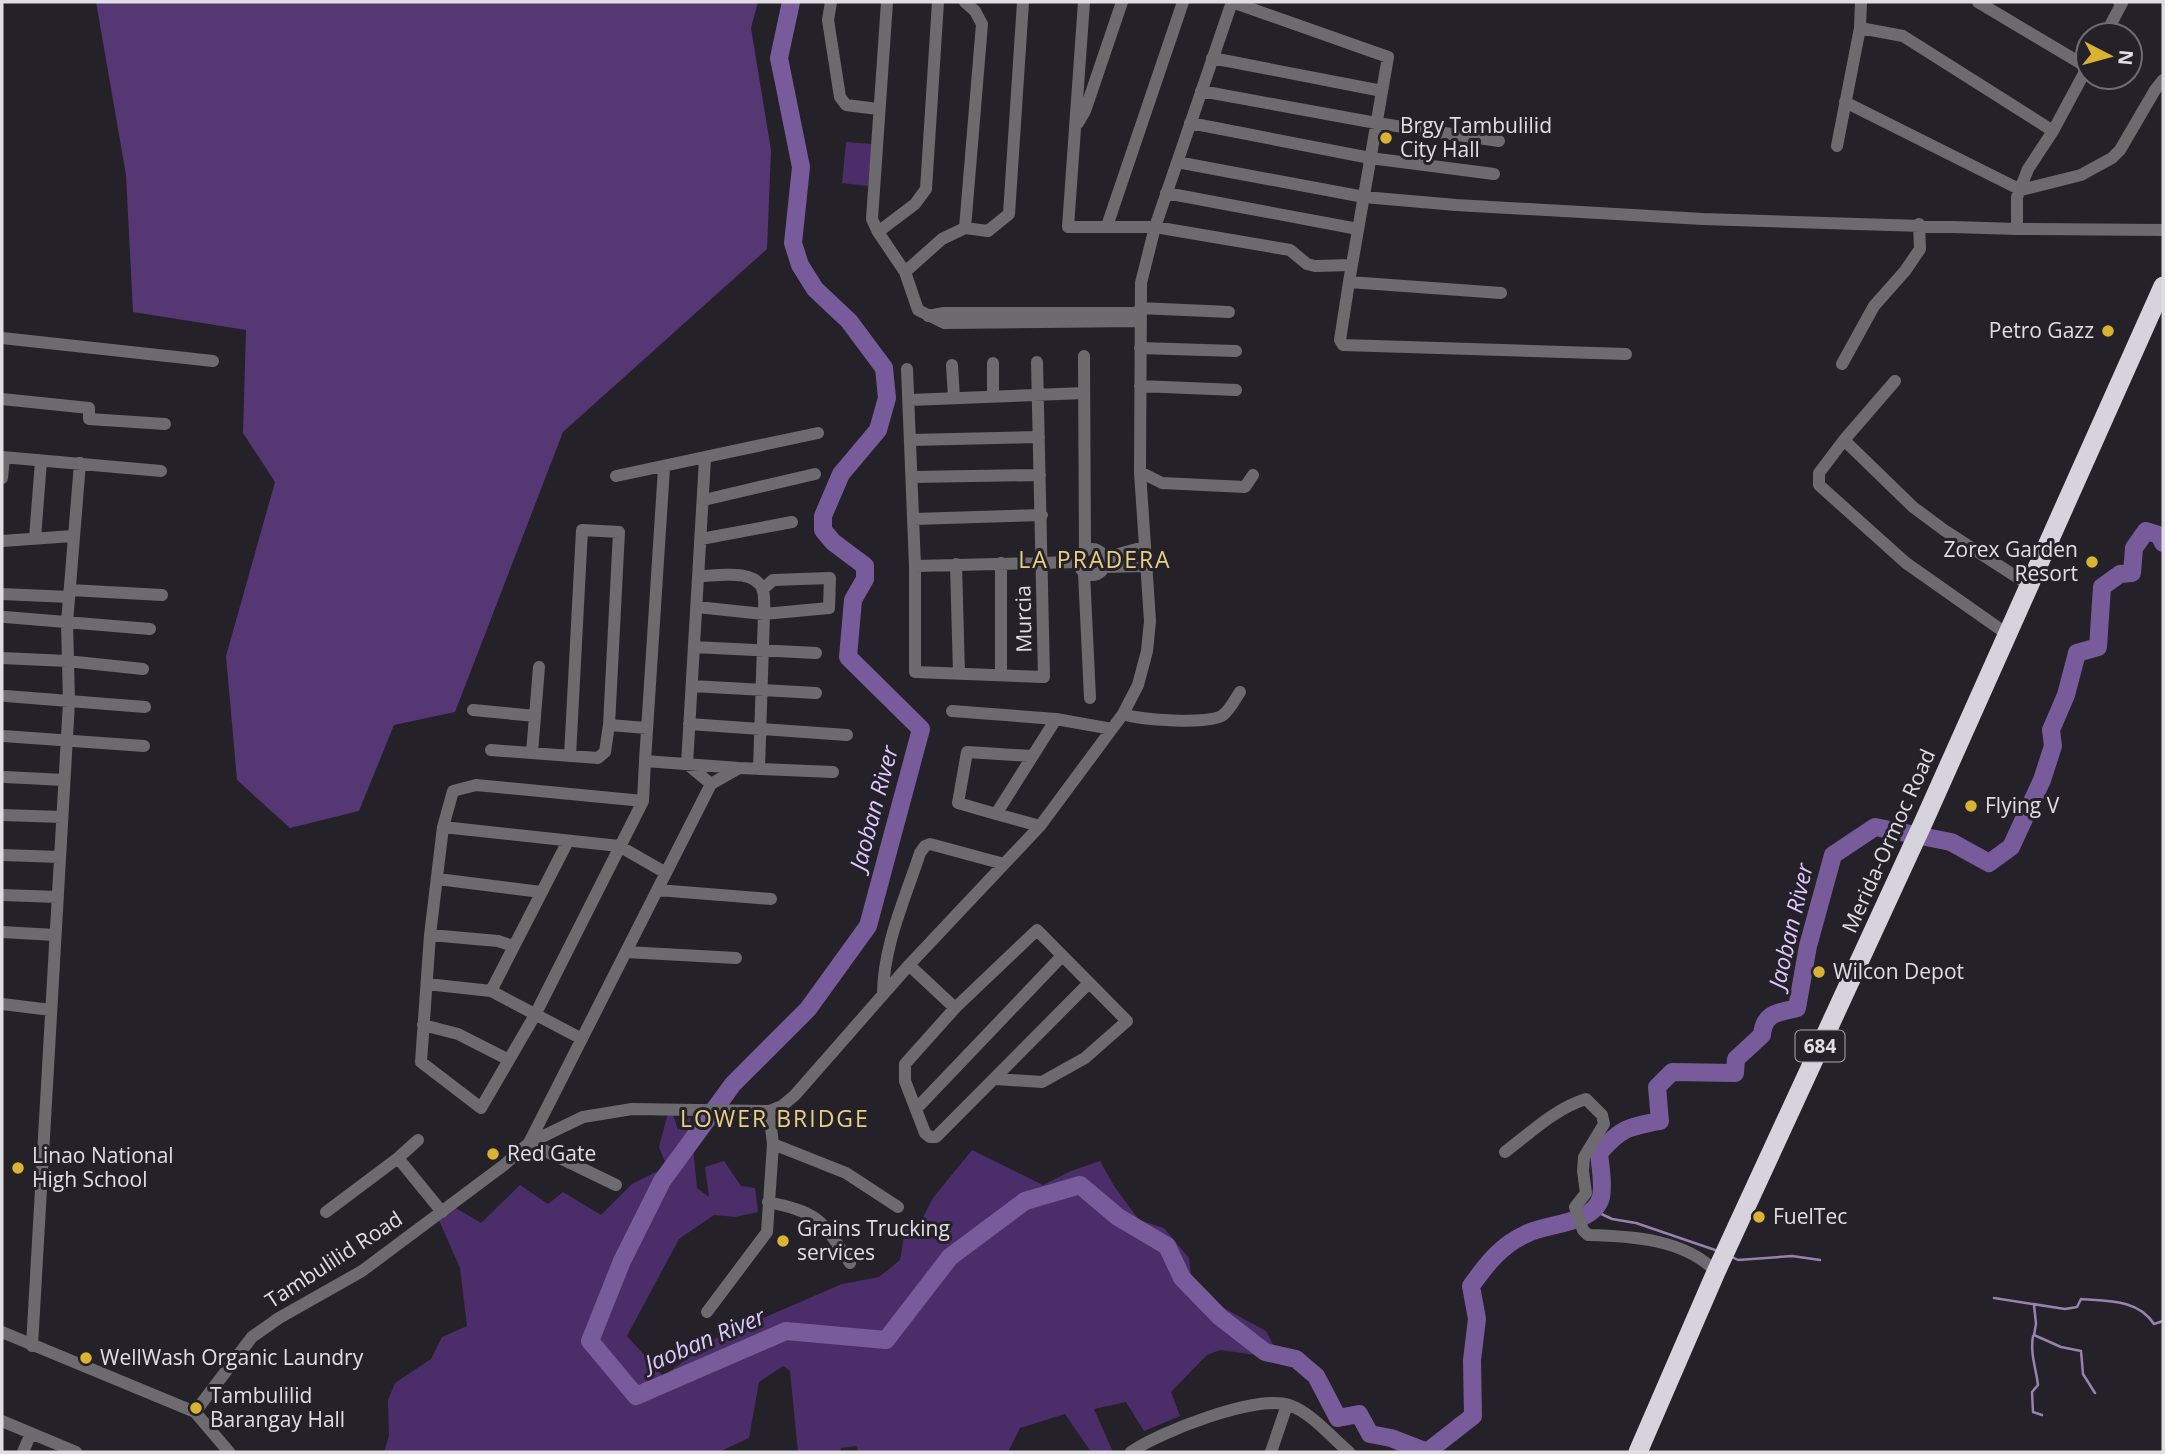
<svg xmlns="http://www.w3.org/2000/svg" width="2165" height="1454" viewBox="0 0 2165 1454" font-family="'Open Sans',sans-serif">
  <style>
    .green { fill: #4b2e69 }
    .forest { fill: #543773 }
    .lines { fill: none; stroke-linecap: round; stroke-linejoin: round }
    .stream { stroke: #9782b0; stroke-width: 2.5 }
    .river { stroke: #785b9a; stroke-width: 18 }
    .minor { stroke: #6d6b6f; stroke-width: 12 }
    .highway { stroke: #d7d3dc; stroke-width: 19 }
    .poi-dot { fill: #dab333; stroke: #242128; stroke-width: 2.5 }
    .labels { text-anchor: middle; stroke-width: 6; stroke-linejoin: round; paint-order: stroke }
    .shield { fill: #242128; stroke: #a8a5ab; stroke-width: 2 }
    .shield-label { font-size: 19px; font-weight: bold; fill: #e0dee3 }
    .poi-label { font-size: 21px; fill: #e0dee3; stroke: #242128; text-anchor: start }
    .street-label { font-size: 21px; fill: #e0dee3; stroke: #242128 }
    .neighbourhood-label { font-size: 23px; letter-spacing: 2px; fill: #eacf83; stroke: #242128 }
    .water-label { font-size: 23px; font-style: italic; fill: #dfc7ff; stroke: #242128 }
  </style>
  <rect width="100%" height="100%" fill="#242128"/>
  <!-- green -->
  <path class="green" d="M846,142l26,2 -4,42 -26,-3z
    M670,1105l8,25 12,-13 7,71 12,9 -4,-30 19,-6 17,25 14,2 3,24 -23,5 -21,-2 -35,24 -52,97 36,40 73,-52 25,-5 81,-35 37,-7 21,-17 5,-30 15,-7 13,-25 39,-48 71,35 28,-14 29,-10 14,25 25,34 25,8 25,30 2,17 18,25 57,31 14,27 -60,-8 -13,5 -36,37 9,24 -36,15 -18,-29 -32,7 19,43h-22l-26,-38 -45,14 -12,24h-149l-3,-6 -15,2 -1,4h-42l-8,-81 -7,-5 -24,16 -10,56 -26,12v2h-339l5,-16 -1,-36 7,-17 36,-24 11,-22 25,-11 -7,-58 -22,-50 16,-11 27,16 39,-38 28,19 15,-12 38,23 31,-31 26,-13 7,-9 -6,-15z"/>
  <!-- forest -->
  <path class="forest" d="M96,2h662l-7,26 20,122 -4,99 -204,183 -108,280 -61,13 -35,86 -69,17 -53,-48 -11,-124 49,-174 -32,-49 3,-103 -113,-18 -7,-137z"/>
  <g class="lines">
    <!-- stream -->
    <path class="stream" d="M1593,1210l19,9 24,4 82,28
      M1730,1256l8,4 54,-4 28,4
      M1994,1298l71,11 12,-2 4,-8c26,2 57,0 73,25l9,-3
      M2034,1305l2,19 -2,11 27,12 20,4 2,23 12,19
      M2033,1336c-3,18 3,32 5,49l-6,7 1,20 9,3"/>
    <!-- river -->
    <path class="river" d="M791,2l-12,56 22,109 -8,76 7,22 15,24 34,32 35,47 3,30 -9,32 -37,44 -18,42v14l10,12 32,24v13l-12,21 -5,57 73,72 -53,197 -60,83 -75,75 -71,97 -40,80 -32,80 46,55 150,-65 100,9 64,-83 75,-56 55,-16 38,32 49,29 15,32 38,39 45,35 31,7 20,17 22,42 21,-4 11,20 21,4 36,14 46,-36 -1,-56 5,-41 -6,-33c15,-21 30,-41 55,-52 20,-11 68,-9 75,-37 3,-13 -1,-31 -2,-44 22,-25 29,-26 61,-32l-3,-34 15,-15 63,1 1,-14 26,-24c2,-23 16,-22 35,-27l11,-62 25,-91 42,-28 76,15 38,21 22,-16 31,-67 11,-34 -2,-16 15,-35 11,-42 21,-6 4,-60 18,-13 12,-1 2,-25 12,-17 13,4 4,8"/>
    <!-- minor -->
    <path class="minor" d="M831,2l-3,18 12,77 6,8 32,4
      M887,2l-15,217 6,13 27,40 13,38 26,13 196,-2
      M965,2l10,9 7,13 -17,204
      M1084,2l-16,225h87l135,23 17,14 8,2 37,-1
      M1232,2l156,55 -39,225 152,11
      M1978,2l109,65
      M1860,28l43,8 150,95
      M2105,35l17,-32 -3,-1
      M1212,58l170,33
      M1201,91l175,32 123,18
      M1845,102l176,88 60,-15 31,-17 8,-8 35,-60 8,-10
      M1078,123l7,-12 37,-109
      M1190,123l180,35 124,16
      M1837,146l23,-118 1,-26
      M1177,162l187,35 92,8 247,14 314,10 146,1
      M1166,193l192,36
      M1107,226l76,-224
      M2017,229v-32l11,-28 25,-38 35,-65
      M878,232l37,-28 11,-15 12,-187
      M905,272l37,-33 23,-11 23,3 21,-17 14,-212
      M1349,282l-9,58 3,5 283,9
      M1140,308l89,4
      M928,316l16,-3h196
      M2,338l211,23
      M1140,348l96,3
      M1084,356l1,195
      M993,363v34
      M1842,364l32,-58 31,-35 15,-22 -1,-25
      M952,365l2,33
      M907,369l8,197v106l129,5 -7,-315
      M1895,381l-51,59 69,67 31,23 85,55
      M1140,386l96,4
      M2,399l87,9v11l76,5
      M909,400l175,-7
      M911,440l128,-3
      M1844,440l-25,33v12l87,78 101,71
      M2,457l159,14
      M705,459l-18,305 24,20
      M664,468l-19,293 94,7
      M1140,472l22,11 83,4 8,-12
      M616,476l202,-43
      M912,477l128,-2
      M2,478l2,-20
      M704,500l111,-26
      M913,519l129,-4
      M35,538l6,-77
      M701,539l91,-17
      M2,541l71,-5
      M1079 562a13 13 0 1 1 26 0a13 13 0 1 1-26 0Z
      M1104,558l40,-11
      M1001,563v112
      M956,564l3,110
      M915,566l164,-4
      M1104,567l41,-1
      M1084,573l6,125
      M699,576c18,0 58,-8 64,15 2,7 1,16 1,23l-5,155
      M70,590l92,5
      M2,594l67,3
      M697,607l67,7 65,-6 1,-30 -57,2 -10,9
      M5,617l145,12
      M694,647l122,6
      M2,658l65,3 76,8
      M692,686l124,7
      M6,696l139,11
      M473,710l62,6
      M952,711l104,8 56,10
      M1123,714c16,6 88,11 100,1 7,-5 12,-16 17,-23
      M689,724l158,11
      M3,736l141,10
      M491,750l107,8 7,-6 4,-27 38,3
      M532,753l7,-86
      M570,756l12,-226 37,2 -10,193
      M5,777l59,3
      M643,801l-167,-16 -23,6 -10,36 -13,108 -9,127 60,46 54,-93 108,-214 2,-40
      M996,814l-38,-11 9,-51 65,4
      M2,815l60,2
      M1040,826l-44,-12 60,-95
      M443,827l176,19 47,27
      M2,855l58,2
      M438,879l103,13
      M658,890l113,9
      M2,895l56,2
      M2,932l53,3
      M430,935l68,6 15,5
      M626,952l110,6
      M909,965l46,43
      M427,984l64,7 91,48
      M491,991l77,-150
      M883,995c0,-49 22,-96 37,-142l5,-7 5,-2 74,20
      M2,1004l49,6
      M423,1025l35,9 51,26
      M995,1079l47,3 43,-24 42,-37 -90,-91 -82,78 -50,56v17l20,52 5,4h6l153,-154
      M916,1109l146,-153
      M769,1111l4,33 73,29 52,34
      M1505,1152c25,-19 51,-44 81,-53l16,16 2,9 -20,33 -1,14 3,22 -11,14 8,23 5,5c43,1 97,4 128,37
      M398,1158l44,54
      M616,1185l-87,-42 182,-359 28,-16 94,4
      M768,1202c53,11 53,18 82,61
      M326,1212l72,-54 20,-18
      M707,1312l60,-80 6,-88
      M2,1332l193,80 57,-75 27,-19 83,-47 142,-106 25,-22 54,-26 49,-8 137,2 13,-5 13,-11 114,-130 131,-139 83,-112 15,-29 9,-34 3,-30 -10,-149 1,-189 14,-56 77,-225
      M32,1346l37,-644 -2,-79 13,-160
      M195,1412l34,40
      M2,1421l74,31
      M23,1452l8,-19
      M1131,1452c28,-20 126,-58 158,-47 23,8 42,32 60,47
      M1271,1452l16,-47"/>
    <!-- highway -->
    <path class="highway" d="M1638,1452l78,-180 208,-451 239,-535"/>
  </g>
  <!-- markers -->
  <g class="poi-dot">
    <circle cx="1386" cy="138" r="7"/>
    <circle cx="2108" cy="331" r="7"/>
    <circle cx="2092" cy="562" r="7"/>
    <circle cx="1971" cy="806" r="7"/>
    <circle cx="1819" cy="972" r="7"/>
    <circle cx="493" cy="1154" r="7"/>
    <circle cx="18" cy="1168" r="7"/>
    <circle cx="1759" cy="1217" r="7"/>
    <circle cx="783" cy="1241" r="7"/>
    <circle cx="86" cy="1358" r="7"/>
    <circle cx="196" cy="1408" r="7"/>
  </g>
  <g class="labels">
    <!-- shield labels -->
    <rect class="shield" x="1795.5" y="1030.5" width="49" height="31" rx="5"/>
    <g class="shield-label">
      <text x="1820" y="1053">684</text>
    </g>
    <!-- poi labels -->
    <g class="poi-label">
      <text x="1400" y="133">Brgy Tambulilid<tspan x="1400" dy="24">City Hall</tspan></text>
      <text x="2094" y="338" text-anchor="end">Petro Gazz</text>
      <text x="2078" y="557" text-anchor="end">Zorex Garden<tspan x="2078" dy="24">Resort</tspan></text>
      <text x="1985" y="813">Flying V</text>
      <text x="1833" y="979">Wilcon Depot</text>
      <text x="507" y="1161">Red Gate</text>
      <text x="32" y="1163">Linao National<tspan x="32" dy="24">High School</tspan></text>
      <text x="1773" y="1224">FuelTec</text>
      <text x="797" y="1236">Grains Trucking<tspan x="797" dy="24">services</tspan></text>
      <text x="100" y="1365">WellWash Organic Laundry</text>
      <text x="210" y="1403">Tambulilid<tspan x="210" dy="24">Barangay Hall</tspan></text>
    </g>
    <!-- street labels -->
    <g class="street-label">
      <text transform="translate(1024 619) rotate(-91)" y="7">Murcia</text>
      <text transform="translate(1889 841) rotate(-66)" y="7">Merida-Ormoc Road</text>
      <text transform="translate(334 1260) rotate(-33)" y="7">Tambulilid Road</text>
    </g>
    <!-- neighbourhood labels -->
    <g class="neighbourhood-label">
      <text x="1095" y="568">LA PRADERA</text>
      <text x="775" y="1127">LOWER BRIDGE</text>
    </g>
    <!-- water labels -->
    <g class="water-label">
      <text transform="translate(874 808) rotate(-75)" y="8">Jaoban River</text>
      <text transform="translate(1791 926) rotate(-77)" y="8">Jaoban River</text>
      <text transform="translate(705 1340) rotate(-23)" y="8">Jaoban River</text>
    </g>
  </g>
  <!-- border -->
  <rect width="2165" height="1454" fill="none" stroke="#e0dee3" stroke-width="7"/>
  <!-- north arrow -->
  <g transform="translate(2109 56) rotate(96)"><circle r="33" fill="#242128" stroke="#6f6d73" stroke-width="2"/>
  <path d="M0-5L12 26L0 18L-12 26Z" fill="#dab333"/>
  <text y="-10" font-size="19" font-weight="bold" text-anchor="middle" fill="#e0dee3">N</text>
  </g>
</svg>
